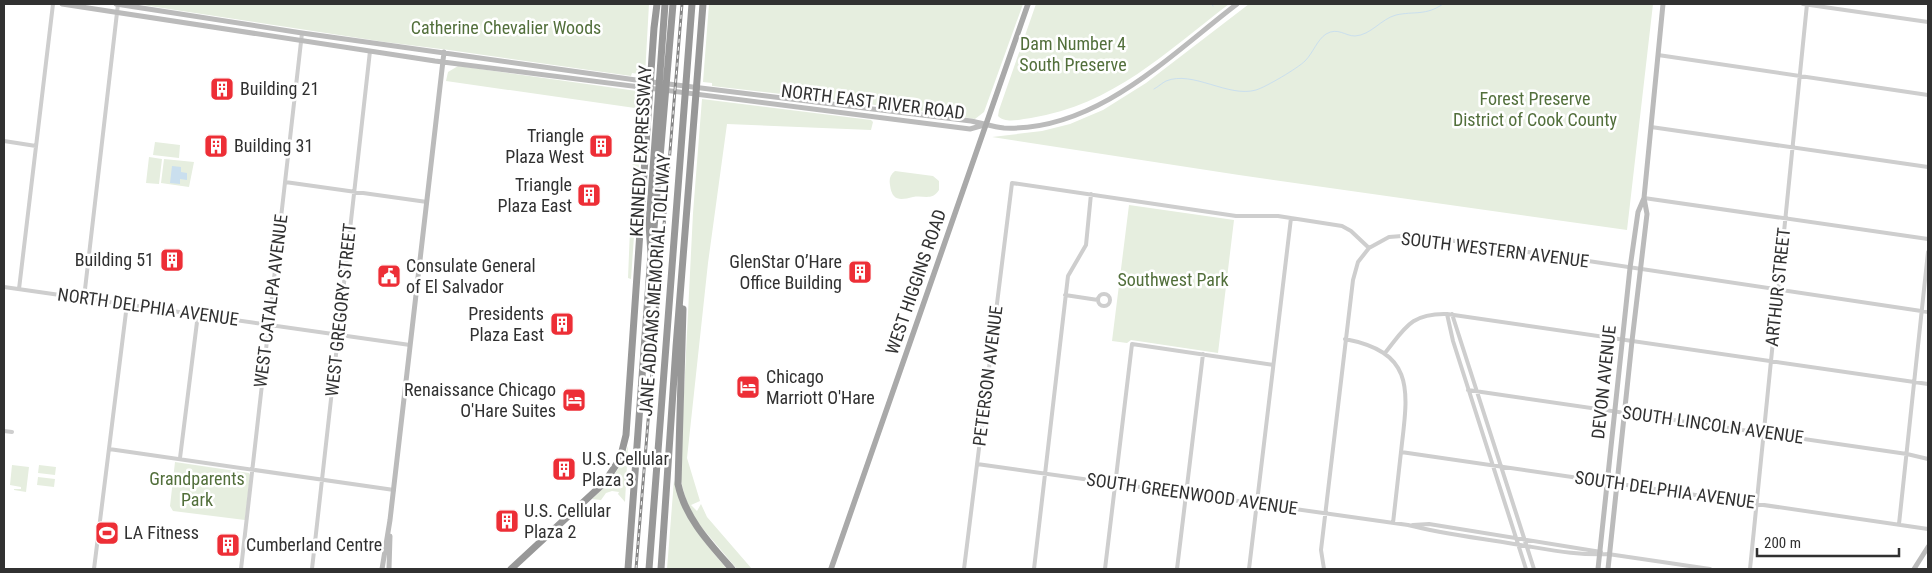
<svg xmlns="http://www.w3.org/2000/svg" width="1932" height="573" viewBox="0 0 1932 573" font-family="'Roboto Condensed',sans-serif">
  <style>
    .green { fill: #e6eedf }
    .water { fill: #cadfee }
    .lines { fill: none; stroke-linecap: round; stroke-linejoin: round }
    .stream { stroke: #cadfee; stroke-width: 1 }
    .street { stroke: #cecece; stroke-width: 4 }
    .secondary { stroke: #bbb; stroke-width: 5 }
    .primary { stroke: #a9a9a9; stroke-width: 5.5 }
    .highway { stroke: #989898; stroke-width: 7 }
    .rail-casing { stroke: #868686; stroke-width: 3 }
    .rail { stroke: #fff; stroke-width: 1; stroke-dasharray: 4; stroke-linecap: butt }
    .labels { text-anchor: middle; stroke-width: 5; stroke-linejoin: round; paint-order: stroke }
    .park-label { font-size: 18px; fill: #526f3b; stroke: #fff }
    .poi-label { font-size: 18px; fill: #313131; stroke: #fff; text-anchor: start }
    .street-label { font-size: 18px; fill: #313131; stroke: #fff }
  </style>
  <rect width="100%" height="100%" fill="#fff"/>
  <!-- green -->
  <path class="green" d="M136,4h513l-4,71 -13,-2 -1,3 -182,-26 -64,-8z
    M709,4h314l-39,108 -9,7 -74,-11 -189,-22v-3l-9,-1z
    M1036,4h193c-63,48 -116,101 -198,114 -10,1 -25,6 -33,-2l1,-6z
    M1249,4h404l-26,226 -388,-55 -247,-38 50,-6 28,-7 33,-14 43,-27z
    M458,66l186,26 -13,187 -3,-1 7,-170 -189,-27 2,-9z
    M702,99l169,21 2,2 -2,8 -144,-6 -19,139 -21,195 13,43 -9,4 6,6 4,-7 6,13 45,52h-15l-39,-46c-10,-15 -16,-32 -18,-50l13,-260z
    M155,142l25,3 -1,13 -26,-3z
    M149,157l13,2 -3,25 -13,-1z
    M164,159l30,3 -5,25 -28,-4z
    M895,171l38,5 6,5v9c-7,11 -15,5 -26,7 -12,3 -21,5 -23,-12 -1,-6 0,-10 5,-14z
    M1129,205l105,15 -16,133 -87,-13 -4,3 -15,-2z
    M628,446l-3,56 -7,-8 1,-2 -7,-1 -6,2 -5,7 -9,-1c17,-15 29,-30 36,-53z
    M175,462l74,11 1,2 -5,45 -72,-9 -3,-5z
    M12,465l17,2 -3,25 -12,-2v-1h7v-2l-11,-2z
    M39,465l17,2 -1,8 -17,-2z
    M38,477l17,2 -1,8 -17,-2z
    M674,480c7,36 30,62 53,89h-60z"/>
  <!-- water -->
  <path class="water" d="M172,166l9,1v5l6,1v7l-7,-1v5l-10,-1z"/>
  <g class="lines">
    <!-- stream -->
    <path class="stream" d="M1212,4l1,2
      M1154,89c4,-2 8,-6 12,-8 27,-11 62,17 90,9 10,-3 42,-22 49,-29 8,-8 12,-21 21,-27 12,-7 19,2 29,2 16,-1 26,-17 41,-21 18,-4 30,1 47,-11"/>
    <!-- street -->
    <path class="street" d="M1803,4l125,18
      M1658,55l270,40
      M1651,127l277,40
      M4,141l32,5
      M285,182l142,20
      M1644,198l284,41
      M4,287l406,58
      M19,289l34,-285
      M1098 300a6 6 0 1 1 12 0a6 6 0 1 1-12 0Z
      M1065,295l33,5
      M84,298l34,-294
      M1447,314l6,27 73,228
      M1452,314l82,255
      M1345,339c67,13 64,47 57,104 -3,26 -6,53 -9,80
      M1385,353c20,-25 26,-40 62,-39l481,70
      M1468,390l439,64 21,5
      M4,431l8,1
      M109,449l285,41
      M1401,452l527,77
      M180,458l18,-144
      M977,464l431,61c35,9 71,13 106,19 32,5 64,12 96,10
      M1899,524l29,-272
      M1413,525l16,-1 172,28
      M1608,554l102,15
      M94,569l33,-265
      M241,569l61,-536
      M312,569l58,-518
      M964,569l48,-386 224,33h42l64,10 9,5 18,17 20,-11 26,-2 513,77
      M1034,569l34,-293 18,-31 5,-51
      M1105,569l27,-225 141,21
      M1177,569l26,-215
      M1249,569l42,-351
      M1324,569l-3,-19 32,-270 5,-18 11,-14
      M1750,569l57,-565"/>
    <!-- secondary -->
    <path class="secondary" d="M62,4l373,57 535,68 14,-4
      M116,4l186,29 334,47 335,41c11,2 22,6 33,7 92,4 166,-73 233,-124
      M382,569l8,-49 54,-468
      M389,569l1,-33
      M1598,569l32,-301 8,-56 6,-14 19,-194
      M1608,569l24,-228 15,-127 -3,-16
      M1914,569l14,-22"/>
    <!-- primary -->
    <path class="primary" d="M831,569l197,-565"/>
    <!-- highway -->
    <path class="highway" d="M653,240l20,-236
      M683,309l-5,175c7,34 32,60 54,85
      M511,569l93,-86 16,-24 6,-24 28,-407 3,-24
      M628,569l23,-315 -2,-30 16,-220
      M649,569l43,-565
      M661,569l15,-222 27,-343"/>
    <!-- rail casing -->
    <g class="rail-casing">
      <path id="rail" d="M636,569l46,-565"/>
    </g>
    <!-- rail -->
    <use href="#rail" class="rail"/>
  </g>
  <!-- icons -->
  <defs>
    <g id="building-square" transform="scale(1.25)"><rect x="-9" y="-9" width="18" height="18" rx="4" fill="#ed2e36" stroke="#fff"/><path d="M-4-6H4V6H1V3H-1V6H-4ZM-2.5-4.3h1.7v1.8h-1.7ZM.8-4.3h1.7v1.8H.8ZM-2.5-1h1.7V.8h-1.7ZM.8-1h1.7V.8H.8Z" fill="#fff"/></g>
    <g id="civic-square" transform="scale(1.25)"><rect x="-9" y="-9" width="18" height="18" rx="4" fill="#ed2e36" stroke="#fff"/><path d="M-.6-6.5H3V-4.5H.6V-3L4-1V1h2V6H-6V1h2V-1L-.6-3ZM-1.2 2.5V6h2.4V2.5Z" fill="#fff"/></g>
    <g id="hotel-square" transform="scale(1.25)"><rect x="-9" y="-9" width="18" height="18" rx="4" fill="#ed2e36" stroke="#fff"/><path d="M-6-4.5h1.5V1H6V5H4.5V3h-9V5H-6ZM-4 0a1.8 1.8 0 1 1 3.6 0ZM.5 0V-2.5h3Q6-2.5 6 0Z" fill="#fff"/></g>
    <g id="stadium-square" transform="scale(1.25)"><rect x="-9" y="-9" width="18" height="18" rx="4" fill="#ed2e36" stroke="#fff"/><path d="M0-5a6.5 5 0 1 0 0 10a6.5 5 0 1 0 0-10ZM-3.5-1.8h7v3.6h-7Z" fill="#fff"/></g>
  </defs>
  <g fill-rule="evenodd">
    <use href="#building-square" x="222" y="89"/>
    <use href="#building-square" x="216" y="146"/>
    <use href="#building-square" x="601" y="146"/>
    <use href="#building-square" x="589" y="195"/>
    <use href="#building-square" x="172" y="260"/>
    <use href="#building-square" x="860" y="272"/>
    <use href="#civic-square" x="389" y="276"/>
    <use href="#building-square" x="562" y="324"/>
    <use href="#hotel-square" x="748" y="387"/>
    <use href="#hotel-square" x="574" y="400"/>
    <use href="#building-square" x="564" y="469"/>
    <use href="#building-square" x="507" y="521"/>
    <use href="#stadium-square" x="107" y="533"/>
    <use href="#building-square" x="228" y="545"/>
  </g>
  <g class="labels">
    <!-- park labels -->
    <g class="park-label">
      <text x="506" y="34">Catherine Chevalier Woods</text>
      <text x="1073" y="50">Dam Number 4<tspan x="1073" dy="21">South Preserve</tspan></text>
      <text x="1535" y="105">Forest Preserve<tspan x="1535" dy="21">District of Cook County</tspan></text>
      <text x="1173" y="286">Southwest Park</text>
      <text x="197" y="485">Grandparents<tspan x="197" dy="21">Park</tspan></text>
    </g>
    <!-- poi labels -->
    <g class="poi-label">
      <text x="240" y="95">Building 21</text>
      <text x="584" y="142" text-anchor="end">Triangle<tspan x="584" dy="21">Plaza West</tspan></text>
      <text x="234" y="152">Building 31</text>
      <text x="572" y="191" text-anchor="end">Triangle<tspan x="572" dy="21">Plaza East</tspan></text>
      <text x="154" y="266" text-anchor="end">Building 51</text>
      <text x="842" y="268" text-anchor="end">GlenStar O’Hare<tspan x="842" dy="21">Office Building</tspan></text>
      <text x="406" y="272">Consulate General<tspan x="406" dy="21">of El Salvador</tspan></text>
      <text x="544" y="320" text-anchor="end">Presidents<tspan x="544" dy="21">Plaza East</tspan></text>
      <text x="766" y="383">Chicago<tspan x="766" dy="21">Marriott O'Hare</tspan></text>
      <text x="556" y="396" text-anchor="end">Renaissance Chicago<tspan x="556" dy="21">O'Hare Suites</tspan></text>
      <text x="582" y="465">U.S. Cellular<tspan x="582" dy="21">Plaza 3</tspan></text>
      <text x="524" y="517">U.S. Cellular<tspan x="524" dy="21">Plaza 2</tspan></text>
      <text x="124" y="539">LA Fitness</text>
      <text x="246" y="551">Cumberland Centre</text>
    </g>
    <!-- street labels -->
    <g class="street-label">
      <text transform="translate(873 102) rotate(7)" y="6">NORTH EAST RIVER ROAD</text>
      <text transform="translate(641 151) rotate(-87)" y="6">KENNEDY EXPRESSWAY</text>
      <text transform="translate(1495 250) rotate(7)" y="6">SOUTH WESTERN AVENUE</text>
      <text transform="translate(916 282) rotate(-71)" y="6">WEST HIGGINS ROAD</text>
      <text transform="translate(655 285) rotate(-86)" y="6">JANE ADDAMS MEMORIAL TOLLWAY</text>
      <text transform="translate(1778 287) rotate(-84)" y="6">ARTHUR STREET</text>
      <text transform="translate(271 301) rotate(-83)" y="6">WEST CATALPA AVENUE</text>
      <text transform="translate(148 307) rotate(8)" y="6">NORTH DELPHIA AVENUE</text>
      <text transform="translate(341 310) rotate(-84)" y="6">WEST GREGORY STREET</text>
      <text transform="translate(988 376) rotate(-83)" y="6">PETERSON AVENUE</text>
      <text transform="translate(1604 382) rotate(-84)" y="6">DEVON AVENUE</text>
      <text transform="translate(1713 425) rotate(8)" y="6">SOUTH LINCOLN AVENUE</text>
      <text transform="translate(1665 490) rotate(8)" y="6">SOUTH DELPHIA AVENUE</text>
      <text transform="translate(1192 494) rotate(8)" y="6">SOUTH GREENWOOD AVENUE</text>
    </g>
  </g>
  <!-- border -->
  <rect width="1932" height="573" fill="none" stroke="#313131" stroke-width="10"/>
  <!-- scale -->
  <path d="M1757 548v8h142v-8" fill="none" stroke="#313131" stroke-width="2.5"/>
  <text x="1764" y="548" font-size="15" fill="#313131" stroke="#ffffff" stroke-width="4" paint-order="stroke">200 m</text>
</svg>
